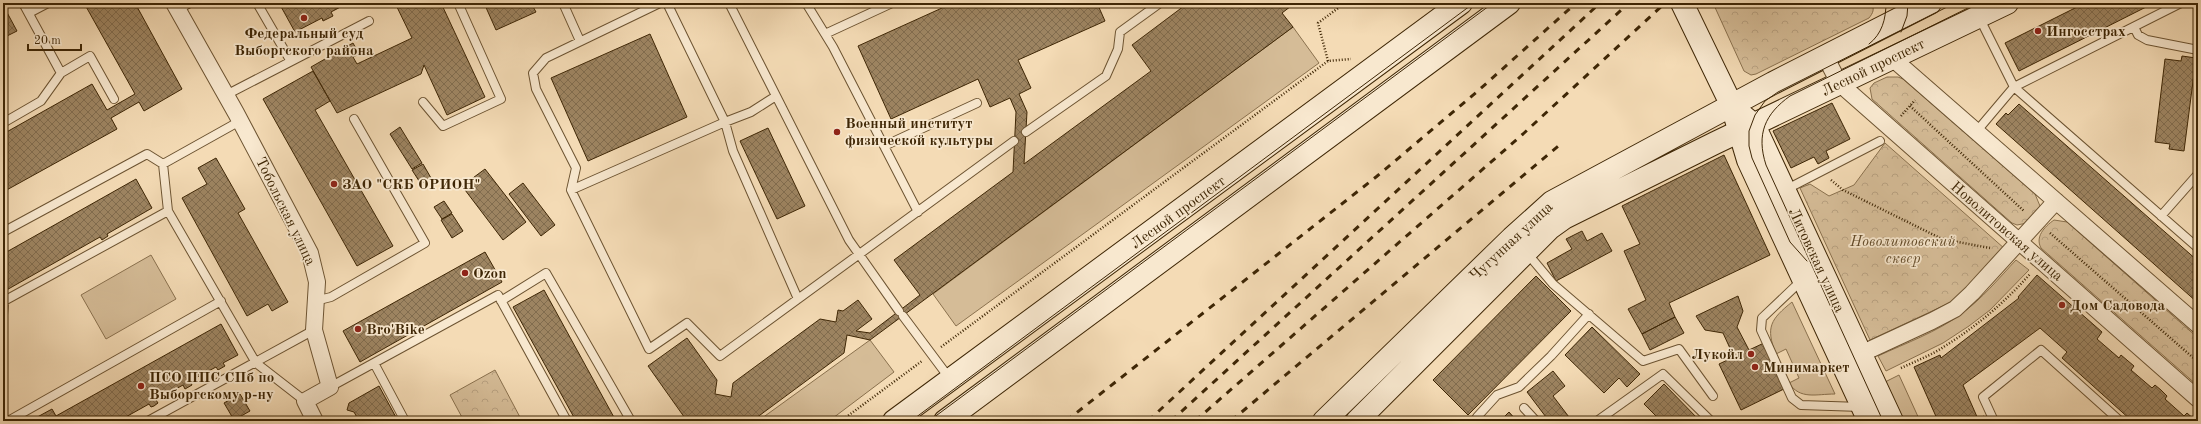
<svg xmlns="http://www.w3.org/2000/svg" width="2201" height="424" viewBox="0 0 2201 424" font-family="'Old Standard TT',serif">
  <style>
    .grass { fill: #d5bc97; stroke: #8a714e }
    .forest { fill: url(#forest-crowns); stroke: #8a714e }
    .building { fill: url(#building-cross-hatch); stroke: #3e2605 }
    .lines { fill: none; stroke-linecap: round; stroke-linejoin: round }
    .lane-casing { stroke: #6c5331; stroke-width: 10 }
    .street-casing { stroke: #6c5331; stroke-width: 18 }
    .secondary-casing { stroke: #3e2605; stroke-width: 24 }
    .path { stroke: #3e2605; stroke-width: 2.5; stroke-dasharray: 1 2; stroke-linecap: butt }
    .lane { stroke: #f8e8cf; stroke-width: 8 }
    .street { stroke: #f8e8cf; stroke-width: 16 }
    .secondary { stroke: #f8e8cf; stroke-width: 22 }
    .tram { stroke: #3e2605; stroke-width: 1 }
    .rail { stroke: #3e2605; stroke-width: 3; stroke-dasharray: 7 7; stroke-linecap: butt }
    .poi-dot { fill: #8f2418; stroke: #f8e8cf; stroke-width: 1.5 }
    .labels { text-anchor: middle; stroke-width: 3.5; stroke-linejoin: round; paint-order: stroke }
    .poi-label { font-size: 15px; font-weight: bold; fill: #3e2605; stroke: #f8e8cf; text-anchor: start }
    .street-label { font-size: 15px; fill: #3e2605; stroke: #f8e8cf }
    .park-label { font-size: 15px; font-style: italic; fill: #644c2a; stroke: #f8e8cf }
  </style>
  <defs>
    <pattern id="forest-crowns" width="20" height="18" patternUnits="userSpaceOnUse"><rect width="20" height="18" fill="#d5bc97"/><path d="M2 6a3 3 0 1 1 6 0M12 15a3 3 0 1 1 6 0" fill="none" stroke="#b8a181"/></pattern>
    <pattern id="building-cross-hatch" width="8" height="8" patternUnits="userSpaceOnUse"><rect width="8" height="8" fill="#9d8461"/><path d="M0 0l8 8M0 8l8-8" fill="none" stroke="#816c4e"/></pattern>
  </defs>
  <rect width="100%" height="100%" fill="#f4dbb5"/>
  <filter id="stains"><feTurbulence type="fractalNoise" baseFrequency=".005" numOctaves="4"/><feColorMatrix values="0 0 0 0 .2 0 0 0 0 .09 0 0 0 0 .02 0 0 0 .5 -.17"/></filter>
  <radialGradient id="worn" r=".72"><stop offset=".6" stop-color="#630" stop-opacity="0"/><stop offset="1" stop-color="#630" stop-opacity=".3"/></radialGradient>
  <!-- grass -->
  <path class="grass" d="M1293,27l26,36 -363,263 -23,-32z
    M151,255l25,44 -70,40 -25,-44z
    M2016,260l13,10 -39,40 -21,16 -26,17 -57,28 -8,-15c28,-13 59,-24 83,-42 21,-15 38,-36 55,-54z
    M1792,302l43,92c-19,0 -35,6 -46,-11l10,-5 -13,-29 -10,5c-11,-27 -5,-35 16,-52z
    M870,340l24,32 -65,49h-71z
    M1899,375l21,46h-20l-17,-38z"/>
  <!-- forest -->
  <path class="forest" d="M1713,3h158c4,6 2,10 -2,15l-113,56 -5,1 -7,-4z
    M1887,77h11l5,2 132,115 5,12 -13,17 -10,2 -5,-2 -140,-124 -2,-11 4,-5z
    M1885,143l120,106 -47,50 -88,41 -70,-152 10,-4 19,12 25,-11z
    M2054,220l13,2 131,116v48l-157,-138c-6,-11 3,-21 13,-28z
    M495,370l27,51h-58l-14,-26z"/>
  <!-- building -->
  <path class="building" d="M84,3h51l47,86 -38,22 -5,-9 -28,16 6,11 -114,63v-58l89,-50 15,26 28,-16z
    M279,3h69l-17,9 2,4 -10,5 -1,-3 -27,14z
    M395,3h46l44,94 -38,18 -23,-50 -3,9 -84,39 -26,-46 42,-24 6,11 -6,3 4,7 55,-26z
    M484,3h47l5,9 -40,18z
    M953,3h144l8,18 -87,39 13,28 -12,6 8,18 -3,52 127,-93 -19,-26 56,-42h107l-13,10 11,14 -423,313 -23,-5 -3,18 -92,68h-65l-39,-55 39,-28 30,42 -2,14 16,3 2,-14 87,-64 16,3 2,-12 5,1 15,-11 14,19 -16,12 14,2 50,-38 -26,-35 119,-88 3,-60 -6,-14 -20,9 -12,-28 -87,40 -33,-73z
    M2085,3h69l-135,68 -14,-28z
    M3,5l14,26 -14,7z
    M650,34l37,83 -99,44 -37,-83z
    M2182,56l14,2 -12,93 -15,-2 1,-5 -15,-2 10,-83 16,2z
    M313,71l17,30 -15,9 78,136 -36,20 -94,-167z
    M1832,103l18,36 -24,12 3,7 -11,6 -4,-7 -23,11 -18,-37z
    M2019,104l179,157v42l-202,-179 10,-11 2,2z
    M400,127l22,36 -10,6 -22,-35z
    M768,128l37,78 -28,13 -37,-78z
    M1724,155l46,100 -101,48 6,14 -33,17 -14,-25 18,-9 -22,-49 16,-7 -18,-38z
    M216,158l29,51 -7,4 50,89 -16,9 -4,-7 -21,12 -65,-118 25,-14 -9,-16z
    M423,164l8,14 -10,6 -9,-14z
    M485,169l41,53 -23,18 -41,-54z
    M136,179l16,29 -45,26 1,2 -6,4 -2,-3 -97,55v-38z
    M523,183l32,42 -14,11 -32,-42z
    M444,201l8,12 -10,6 -8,-12z
    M452,214l11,17 -11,7 -11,-18z
    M1582,231l5,10 15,-8 10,18 -56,30 -9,-18 25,-14 -6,-10z
    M485,252l17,30 -142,80 -17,-31z
    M2037,275l65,57 -5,7 22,19 2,-3 13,11 -3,4 21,18 3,-3 6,5 6,6 -2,3 19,17 3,-3 9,8h-64l-70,-63 5,-6 -27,-24 -77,57 15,34 6,-3 2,5h-48l-24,-54 26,-12 1,3 78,-60 -1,-1z
    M1536,276l35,35 -103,104 -35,-35z
    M544,290l72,131h-40l-52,-94 -11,-20z
    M1738,296l5,15 -6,16 12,23 15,-7 22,45 -45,22 -22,-46 15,-7 -11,-24 -18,-3 -9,-14z
    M1675,317l9,16 -34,17 -8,-16z
    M221,324l17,31 -15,8 2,3 -7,4 -2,-3 -26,14 2,4 -7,4 -2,-4 -27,15 2,3 -4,3 -3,1 -2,-3 -25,14 2,3h-96l22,-12 4,7z
    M1592,327l48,47 -13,13 -8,-9 -15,15 -39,-38z
    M1553,371l12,15 -12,10 19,25h-23l-22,-29z
    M1664,384l36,37h-39l-17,-17z
    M379,386l19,35h-39l-5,-9 -7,-2 2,-7z
    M240,394l10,17 -16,9 -10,-17z
    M1509,412l8,9h-17z"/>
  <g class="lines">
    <!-- lane casing -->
    <g class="lane-casing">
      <path id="lane" d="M257,3l33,57
        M563,3l17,38
        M660,3l-114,55 -13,15 3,16 40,79 -5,22 78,159 38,-26 33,33 294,-215
        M667,3l58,119 26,-10 25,-16
        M729,3l120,237 50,71
        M806,3l27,44 85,165
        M2181,3l-167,84 184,161
        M178,9l12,-6
        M29,13l19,-10
        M2134,27l4,8 9,5 51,10
        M825,34l67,-31
        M61,73l29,-17 24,43
        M226,95l143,-74
        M423,102l20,24 58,-27 -43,-96
        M3,123l38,-22 20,-28 -38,-70
        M1026,132l80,-56 12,-27 2,-17 40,-29
        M1976,132l38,-45 -35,-70
        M884,146l93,-43
        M571,190l154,-68 8,29 65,148
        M1785,190l95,-49
        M168,211l-5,-47 77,-43
        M2161,216l37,-42
        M3,232l144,-78 16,10
        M1527,253l26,31 90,77 36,-12 34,47
        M1802,280l-40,38 -1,12 31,68 9,7 60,2
        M316,297l7,2 8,-2 94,-54 -71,-124
        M501,301l45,-28 85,148
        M3,315l1,-14 164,-90 88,152 49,38
        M903,316l47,63
        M374,363l31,58
        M330,387l168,-92 69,126
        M1524,408l12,13
        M1477,417l20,-22 22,-8 32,-31 38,-42
        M8,421l213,-120
        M148,421l166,-91
        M1597,421l66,-47 48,47
        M1994,421l-11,-24 58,-47 79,71"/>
    </g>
    <!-- street casing -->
    <g class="street-casing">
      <path id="street" d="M174,3l62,110 74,140 7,29 -3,48 16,57 -25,14 10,20
        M1825,56l14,27 359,316
        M1892,58l306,267
        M1852,358l80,-37 23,-12 17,-16 84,-92"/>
    </g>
    <!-- secondary casing -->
    <g class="secondary-casing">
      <path id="secondary" d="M1682,3l50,103 16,54 121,261
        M1743,116l11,9 138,296
        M894,421l567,-418
        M945,421l564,-418
        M1324,421l188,-183 40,-36 221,-119 157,-80
        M1357,421l193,-193 14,-10 151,-75 292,-140"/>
    </g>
    <!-- path -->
    <path class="path" d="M1328,61l-10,-38 27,-20
      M1910,106l114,105
      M1901,116l14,-16
      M1831,180l12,10 99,49 48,9
      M2050,233l148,129
      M941,347l387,-286 23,-2
      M1901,368c15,-7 31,-13 44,-22 32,-20 60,-44 85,-72
      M841,421l81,-60"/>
    <!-- lane -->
    <use href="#lane" class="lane"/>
    <!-- street -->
    <use href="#street" class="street"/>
    <!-- secondary -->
    <use href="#secondary" class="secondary"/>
    <!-- tram -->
    <path class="tram" d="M1901,32l6,-16 1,-13
      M1869,44c13,-10 17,-25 17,-41
      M1807,261l-17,-19 -38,-84 -3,-12v-15l6,-16 10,-14 13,-9 177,-89
      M911,421l563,-418
      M929,421l564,-418
      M1883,421l-117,-256c-10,-31 -1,-51 24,-69l188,-93"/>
    <!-- rail -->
    <path class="rail" d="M1066,421l310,-244 103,-87 97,-87
      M1148,421l452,-418
      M1171,421l458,-418
      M1195,421l328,-287 142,-131
      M1231,421l332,-279"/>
  </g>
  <!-- markers -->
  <g class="poi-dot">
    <circle cx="304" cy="18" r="4"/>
    <circle cx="2038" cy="31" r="4"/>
    <circle cx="837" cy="132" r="4"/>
    <circle cx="334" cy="184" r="4"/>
    <circle cx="465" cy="273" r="4"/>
    <circle cx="2062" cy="305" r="4"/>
    <circle cx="358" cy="329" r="4"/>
    <circle cx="1751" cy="354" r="4"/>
    <circle cx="1755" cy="367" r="4"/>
    <circle cx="141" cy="386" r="4"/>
  </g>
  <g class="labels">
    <!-- poi labels -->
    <g class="poi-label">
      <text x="2046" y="36">Ингосстрах</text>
      <text x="304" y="38" text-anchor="middle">Федеральный суд<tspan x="304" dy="17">Выборгского района</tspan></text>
      <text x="845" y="128">Военный институт<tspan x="845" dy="17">физической культуры</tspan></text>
      <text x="342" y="189">ЗАО "СКБ ОРИОН"</text>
      <text x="473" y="278">Ozon</text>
      <text x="2070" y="310">Дом Садовода</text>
      <text x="366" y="334">Bro'Bike</text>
      <text x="1743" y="359" text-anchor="end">Лукойл</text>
      <text x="1763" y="372">Минимаркет</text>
      <text x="149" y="382">ПСО ППС СПб по<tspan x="149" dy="17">Выборгскому р-ну</tspan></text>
    </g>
    <!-- street labels -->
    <g class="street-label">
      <text transform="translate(1873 67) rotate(-26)" y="5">Лесной проспект</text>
      <text transform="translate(286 211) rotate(64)" y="5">Тобольская улица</text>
      <text transform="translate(1178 212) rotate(-36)" y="5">Лесной проспект</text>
      <text transform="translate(2007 231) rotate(41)" y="5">Новолитовская улица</text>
      <text transform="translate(1511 241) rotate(-43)" y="5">Чугунная улица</text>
      <text transform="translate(1817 260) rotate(65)" y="5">Литовская улица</text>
    </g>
    <!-- park labels -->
    <g class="park-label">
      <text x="1903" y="246">Новолитовский<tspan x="1903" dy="17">сквер</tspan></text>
    </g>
  </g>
  <!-- margin -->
  <rect width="2201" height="424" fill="none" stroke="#f4dbb5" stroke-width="16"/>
  <rect x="4" y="4" width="2193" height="416" fill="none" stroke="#3e2605" stroke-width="2"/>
  <rect x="8" y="8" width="2185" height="408" fill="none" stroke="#3e2605"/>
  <!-- scale -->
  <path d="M28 44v6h53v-6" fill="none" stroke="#3e2605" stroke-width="2"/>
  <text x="34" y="44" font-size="12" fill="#3e2605" stroke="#f8e8cf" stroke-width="3" paint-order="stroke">20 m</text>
  <rect width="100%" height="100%" filter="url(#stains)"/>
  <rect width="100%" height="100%" fill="url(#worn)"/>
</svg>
